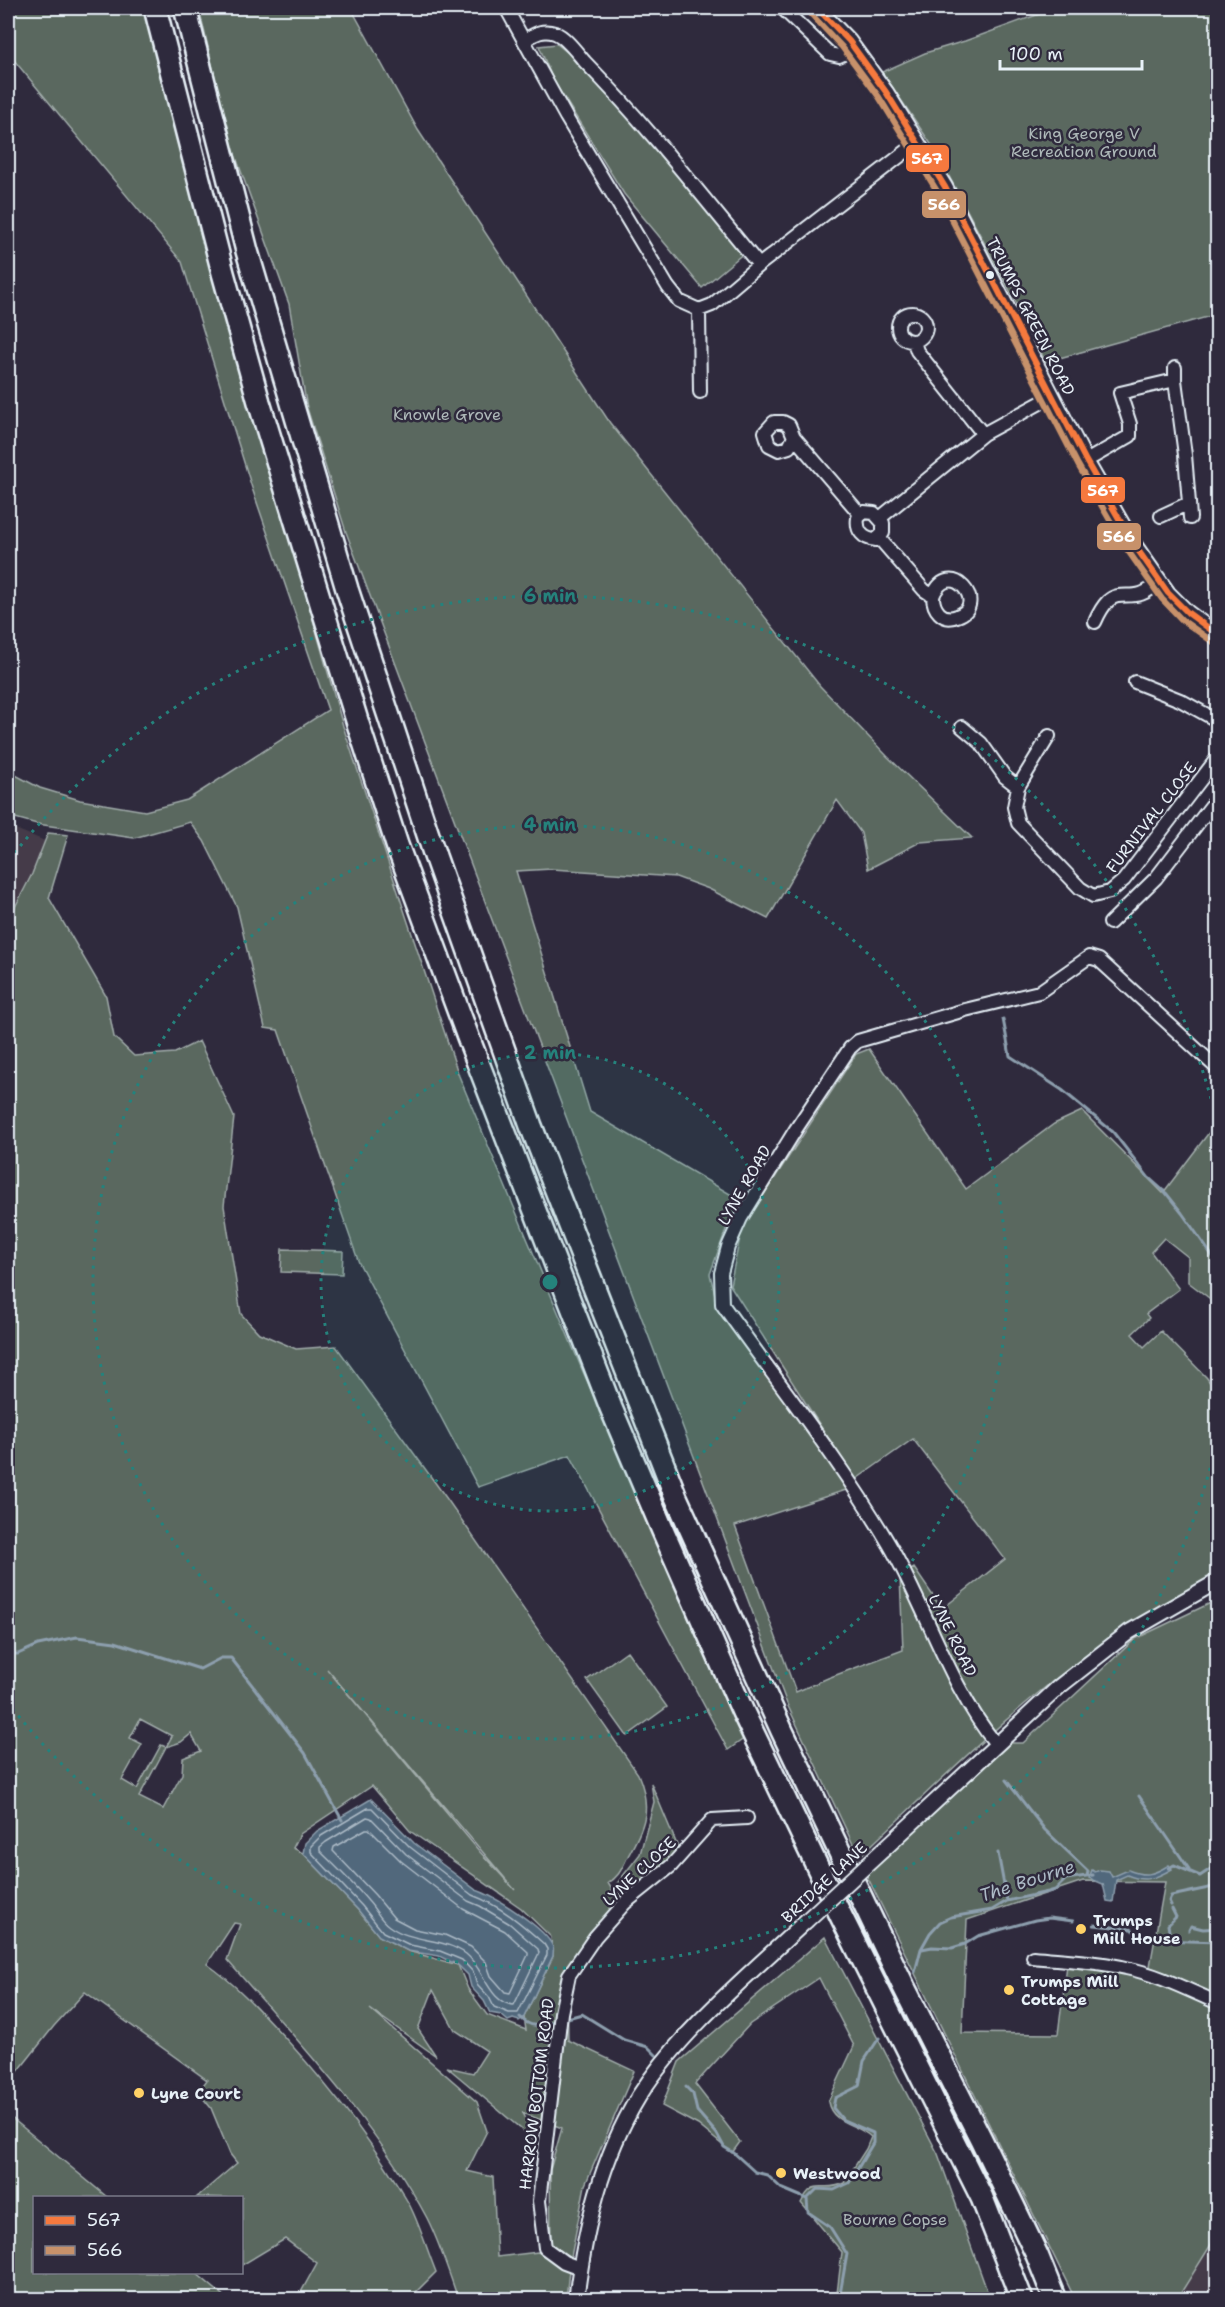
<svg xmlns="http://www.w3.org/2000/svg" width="1225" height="2307" viewBox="0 0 1225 2307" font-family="'Shantell Sans',sans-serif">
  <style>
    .built { fill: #443b48 }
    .green { fill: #5a685e; stroke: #a1acab; stroke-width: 1.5; fill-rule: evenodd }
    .water { fill: #51687c; stroke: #8d9fae; stroke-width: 1.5 }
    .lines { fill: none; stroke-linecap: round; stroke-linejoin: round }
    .shore { stroke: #acbac6; stroke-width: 1.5 }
    .stream { stroke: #8d9fae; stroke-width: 3 }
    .minor-casing { stroke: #e8f1f8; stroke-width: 16 }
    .tertiary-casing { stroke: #e8f1f8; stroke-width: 18 }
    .motorway-casing { stroke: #e8f1f8; stroke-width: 26 }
    .minor { stroke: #2f2a3d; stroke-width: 12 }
    .tertiary { stroke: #2f2a3d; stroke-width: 14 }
    .motorway { stroke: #2f2a3d; stroke-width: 21 }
    .tertiary-bridge-casing { stroke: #e8f1f8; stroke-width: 18; stroke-linecap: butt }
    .tertiary-bridge { stroke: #2f2a3d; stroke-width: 14 }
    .bus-1-casing { stroke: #2f2a3d; stroke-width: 10 }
    .bus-2-casing { stroke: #2f2a3d; stroke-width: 10 }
    .bus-1 { stroke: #f6793e; stroke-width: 6 }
    .bus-2 { stroke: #c7916a; stroke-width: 6 }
    .ring { fill: none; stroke: #25827c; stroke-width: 3; stroke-dasharray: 3 6 }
    .bus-dot { fill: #e8f1f8; stroke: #2f2a3d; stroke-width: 2 }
    .poi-dot { fill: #ffd166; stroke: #2f2a3d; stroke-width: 2 }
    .labels { text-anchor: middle; stroke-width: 5; stroke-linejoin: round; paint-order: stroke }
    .park-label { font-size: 16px; fill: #afbaba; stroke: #2f2a3d }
    .street-label { font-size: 16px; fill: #e8f1f8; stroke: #2f2a3d }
    .poi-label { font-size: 16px; font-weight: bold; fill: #e8f1f8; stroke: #2f2a3d; text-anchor: start }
    .water-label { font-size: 18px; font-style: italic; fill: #acbac6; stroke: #2f2a3d }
    .centre { fill: #25827c; stroke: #2f2a3d; stroke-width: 3 }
    .ring-label { font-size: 18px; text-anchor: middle; font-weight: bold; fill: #25827c; stroke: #2f2a3d; stroke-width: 5; stroke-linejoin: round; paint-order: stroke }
    .line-badge { stroke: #2f2a3d; stroke-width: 2 }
    .badge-label { font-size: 16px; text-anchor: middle; font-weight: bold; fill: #fff }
  </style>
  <rect width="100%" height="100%" fill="#2f2a3d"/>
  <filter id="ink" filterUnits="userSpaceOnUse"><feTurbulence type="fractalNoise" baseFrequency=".0167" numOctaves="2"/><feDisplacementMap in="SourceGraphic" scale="12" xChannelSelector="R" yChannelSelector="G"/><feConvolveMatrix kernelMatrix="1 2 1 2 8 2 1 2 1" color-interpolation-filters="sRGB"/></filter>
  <g filter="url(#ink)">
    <!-- built -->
    <path class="built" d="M8,826l37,15 -13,33 -19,37 -5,-1z
      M1217,2235v56l-5,8h-35z"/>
    <!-- green -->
    <path class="green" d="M8,8h137l13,61 185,657 116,350 122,291 164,371 -17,12 -158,-295 -92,32 -119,-224 -81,-233 -13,-2 -28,-121 -33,-66 -14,-19 -56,16 -97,-14 -29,-8v-45l32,17 40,12 65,11 42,-11 141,-90 -76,-222 -70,-226 -174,-209z
      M199,8h152l67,122 192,293 210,263 67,70 85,82 -52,4 -52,27 -7,-36 -24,-33 -69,119 -59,-30 -33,-12 -124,-8 -36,2 74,241 152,89 -13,20 -19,53 9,38 130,177 -114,37 61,166 32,-14 75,-28 -3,-74 14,-8 28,41 63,-50 -92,-120 -58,41 -125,-195 12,-57 114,-174 13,-5 97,140 88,-65 28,-13 81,82 54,-71v182l-29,-22v-25l-24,-19 -13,14 28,37 -33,25 3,4 -17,16 12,13 17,-16 46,47 10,15 1,109 -5,3 4,7v61c-31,18 -63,36 -93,56 -97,64 -181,149 -265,228l-72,-153 -441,-1172 -39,-124 -18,-104 -60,-166z
      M1056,8h161l1,306 -173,48 -8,-20 -102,-192 -53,-78 43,-19 40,-12z
      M557,44l39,32 149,176 -43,36 -78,-94 -71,-114 -14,-34z
      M48,833l20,2 -19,63 57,98 8,41 20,19 41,-3 24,-12 35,76 -10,89 17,108 18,19 37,16 40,-3 111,153 191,275c15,36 6,52 -11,84 -5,10 -8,19 -19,25l10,17 -51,69 1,71 66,31 -49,114 -14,72 -20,-10 -1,-77 12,-42 -39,-15 16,31 -92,-77 26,6 14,-22 -32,-21 -22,-40 -15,39 18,27 -66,-47 107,93 10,29 -20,40 26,6 4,80 41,-5 31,18 -3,29h-108c-9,-27 -18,-55 -31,-81 -50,-94 -130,-178 -200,-258l13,-36 -6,-1 -27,41c30,21 54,48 79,75 46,51 89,106 123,165 11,21 18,46 27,68l-27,27h-99l-10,-5 17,-31 -32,-24 -43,26v-67l-45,-1 40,-34 -7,-9 -19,-46 -13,-16 9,-12 -122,-88 -31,34 -46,58v-1174l5,1 19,-37zM327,1669l188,221 -35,-38zM140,1719l32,17 -6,11 -5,-2 -24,44 -15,-9 20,-36 -12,-6zM191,1734l10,17 -18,7 -1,16 -19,35 -24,-12 27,-50 15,-5zM372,1786l38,45 111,77 30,29 2,19 -29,61 2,13 -39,-15 -19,-26 -10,-24 -50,-14 -29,-15 -21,-26 -55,-57 -10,-5 7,-14z
      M282,1249l61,2 -1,23 -61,-2z
      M1217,1600v635l-40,64h-102l-209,-425 139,-131h18l112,-104zM1083,1881l82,1 -16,90 -82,-7 -9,69 -96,-1 5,-113z
      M627,1651l40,56 -40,29 -40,-56z
      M651,1783l29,69 -57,47 -8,-13 25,-32 14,-52z
      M825,1937l113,217 52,145h-156l3,-5 5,-42 -41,-49c14,-28 21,-9 43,-20l22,-34 5,-12c-13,-13 -39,-13 -43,-35l26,-56 -35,-68 -69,46 -55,60 45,58 -8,11 -34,-28 -36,-19 17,-44z
      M8,2115l99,82 -73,1v74l162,1 31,26h-219z"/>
    <!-- water -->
    <path class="water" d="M371,1799l43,44 62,47c18,6 70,38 77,57 1,2 0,6 0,9l-29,61 -5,4 -6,-2 -5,2 -7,-6 -11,-2 -6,-12 -13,-14 -3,-12 -10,-10 -19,-9 -31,-5 -29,-15 -21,-26 -55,-57 2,-10 12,-12z
      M1169,1865l3,4c-16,9 -26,14 -45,6l-11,5 -3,22 -6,-1 -4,-17 -14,-6 3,-8 3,2 5,-2 9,1 3,6 16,-7c17,7 25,5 41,-5z"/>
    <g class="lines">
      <!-- shore -->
      <path class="shore" d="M368,1808h4l38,39 62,48c29,11 50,29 72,49l3,5v6l-29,58h-9l-15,-6 -5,-10 -12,-13 -4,-12 -11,-12 -22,-9 -30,-6 -27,-13 -21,-26 -51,-54v-6l10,-10z
        M367,1817l4,1 35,36 62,47 12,5 30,18 28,25 1,4 -25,52c-25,-1 -30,-37 -48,-51 -23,-17 -54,-11 -77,-28 -9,-6 -14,-18 -21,-25 -15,-18 -32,-34 -48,-50v-4l6,-5z
        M366,1829h3l32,32 62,48 42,22 23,21v3l-18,38 -5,-1 -14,-16 -5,-14 -15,-15 -26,-12 -30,-6 -21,-11 -19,-23 -42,-44 1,-4z"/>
      <!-- stream -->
      <path class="stream" d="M1003,1019l7,37 52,34 51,42 35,45 18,16 16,20 36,51
        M8,1654h10l20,-9 39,-8 38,5 85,27 21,-11h10l74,95 37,67
        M1006,1780l39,50 43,41 -1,5
        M1139,1796l50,73
        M998,1853l9,48
        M1169,1868l5,-3 26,11 18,-12
        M1171,1905l-2,-4 2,-5 47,-10
        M1094,1925l37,4 9,7 19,4 59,2
        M1189,1930l2,-4 12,3 15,-1
        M1169,1931l-1,-6 8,-8 -4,-8
        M922,1949l10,-2 20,1 13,-4 13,-8 57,-16 14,-2 24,3
        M915,1972l6,-23 9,-16 10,-11 11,-5 41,-7 15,-9 41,-9 7,-2 11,-11 27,-4
        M520,2017c13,14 23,7 37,3
        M564,2019l18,-5 42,26 24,7 8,8
        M686,2087l7,7 4,17 20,23 7,13 10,6 21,19 12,3 14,13 26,11
        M807,2199l10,-10 17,1 15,-7 24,-40v-10l-30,-13 -10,-12 2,-10 24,-12 5,-25 15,-23
        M807,2199l1,13 22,15 17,27 -8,46"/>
      <!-- minor casing -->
      <g class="minor-casing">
        <path id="minor" d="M506,8l60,109 102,170 11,14 20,9 13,-5 47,-40 158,-122
          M782,8l48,46 9,2 16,-7
          M525,40c11,-7 18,-11 30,-7 11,4 22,20 30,29 62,63 117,134 174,203
          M699,310l1,82
          M898 327a14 14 0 1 1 28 0a14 14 0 1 1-28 0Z
          M914,342l3,9 66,83 70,-38
          M1175,380v-12
          M794,437l-5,10 -10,3 -10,-5 -4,-13 9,-10h9l6,3 5,12 66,77
          M1086,461l44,-25v-12l-10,-31 55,-13 10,75 4,48 -28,13
          M1189,503l1,15
          M864,512l10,1 9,10v10l-7,7c-13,-1 -20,-9 -18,-22z
          M880,518l103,-84
          M879,538l45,52 9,6c0,13 9,26 24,20 33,-11 -8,-60 -24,-20
          M1095,622c3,-7 7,-15 13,-21 14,-13 29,5 51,-20
          M1135,682l45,18 38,21
          M962,727l19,16 24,34 13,10
          M1049,736l-31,51 -4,20 4,16 62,65 13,8 17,-4 14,-12 94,-123
          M1110,923l46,-45 62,-81
          M996,1744c-46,-56 -70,-137 -107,-200 -49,-84 -111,-161 -167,-240l-1,-31 7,-26 13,-29 55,-89 54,-81 8,-7 107,-31 74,-18 50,-35 10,3 119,109
          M1033,1957c31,3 62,4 93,11 31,6 62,22 92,35
          M580,2268l-16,-6 -19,-14 -6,-47 22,-188 8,-38 26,-38 30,-34 46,-37 41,-46 35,-2"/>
      </g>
      <!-- tertiary casing -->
      <g class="tertiary-casing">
        <path id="tertiary" d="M817,8l32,33 37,51 59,95 141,274 47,82 35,50 20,20 30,22
          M882,1851l178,-165 69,-54 89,-51
          M576,2300c9,-72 25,-142 63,-204 41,-65 111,-122 167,-175"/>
      </g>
      <!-- motorway casing -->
      <g class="motorway-casing">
        <path id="motorway" d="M155,8l68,265 36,129 100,325 38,118 71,192 143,371 52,123 80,181 99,206 140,280 40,102
          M185,8l62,243 100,338 88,267 96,270 145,371 106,234 122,256 77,152 56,116 18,45"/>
      </g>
      <!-- minor -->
      <use href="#minor" class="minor"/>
      <!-- tertiary -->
      <use href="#tertiary" class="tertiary"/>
      <!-- motorway -->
      <use href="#motorway" class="motorway"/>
      <!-- tertiary-bridge casing -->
      <g class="tertiary-bridge-casing">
        <path id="tertiary-bridge" d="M806,1921l76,-70"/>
      </g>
      <!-- tertiary-bridge -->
      <use href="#tertiary-bridge" class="tertiary-bridge"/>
      <!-- bus-1 casing -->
      <g class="bus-1-casing">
        <path id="bus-1" d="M817,8l32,33 37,51 59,95 141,274 47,82 35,50 20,20 30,22"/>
      </g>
      <!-- bus-2 casing -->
      <g class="bus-2-casing">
        <path id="bus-2" d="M811,14l31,33 37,50 58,94 141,274 48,83 36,51 20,21 31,22"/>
      </g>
      <!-- bus-1 -->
      <use href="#bus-1" class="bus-1"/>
      <!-- bus-2 -->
      <use href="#bus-2" class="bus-2"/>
    </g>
  </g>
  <!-- distance rings -->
  <circle cx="550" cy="1282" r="229" fill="#25827c" fill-opacity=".12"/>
  <g class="ring">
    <circle cx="550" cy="1282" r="229"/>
    <circle cx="550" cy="1282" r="457"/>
    <path d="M1217 1442A686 686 0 0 1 9 1704M9 860A686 686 0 0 1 1217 1122"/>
  </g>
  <!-- markers -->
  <circle class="bus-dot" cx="990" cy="275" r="5"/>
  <g class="poi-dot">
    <circle cx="1081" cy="1929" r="6"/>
    <circle cx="1009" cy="1990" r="6"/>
    <circle cx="139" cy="2093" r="6"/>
    <circle cx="781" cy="2173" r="6"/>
  </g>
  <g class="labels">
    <!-- park labels -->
    <g class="park-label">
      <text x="1084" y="139">King George V<tspan x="1084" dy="18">Recreation Ground</tspan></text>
      <text x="447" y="420">Knowle Grove</text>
      <text x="895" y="2225">Bourne Copse</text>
    </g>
    <!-- street labels -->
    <g class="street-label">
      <text transform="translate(1031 316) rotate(63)" y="6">TRUMPS GREEN ROAD</text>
      <text transform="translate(1151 817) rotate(-52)" y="6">FURNIVAL CLOSE</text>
      <text transform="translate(744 1185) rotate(-60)" y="6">LYNE ROAD</text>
      <text transform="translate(953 1635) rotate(64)" y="6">LYNE ROAD</text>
      <text transform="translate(639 1871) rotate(-43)" y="6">LYNE CLOSE</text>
      <text transform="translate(824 1882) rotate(-43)" y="6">BRIDGE LANE</text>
      <text transform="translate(536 2094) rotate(-83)" y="6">HARROW BOTTOM ROAD</text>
    </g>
    <!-- poi labels -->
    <g class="poi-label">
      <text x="1093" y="1926">Trumps<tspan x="1093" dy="18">Mill House</tspan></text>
      <text x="1021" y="1987">Trumps Mill<tspan x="1021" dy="18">Cottage</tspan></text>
      <text x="151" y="2099">Lyne Court</text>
      <text x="793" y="2179">Westwood</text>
    </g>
    <!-- water labels -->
    <g class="water-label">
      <text transform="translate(1027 1881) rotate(-18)" y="6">The Bourne</text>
    </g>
  </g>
  <circle cx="550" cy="1282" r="9" class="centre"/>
  <g class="ring-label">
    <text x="550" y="602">6 min</text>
    <text x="550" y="831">4 min</text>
    <text x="550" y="1059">2 min</text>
  </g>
  <g class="line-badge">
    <rect x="905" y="144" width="45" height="29" rx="6" fill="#f6793e"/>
    <rect x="921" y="190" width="46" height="29" rx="6" fill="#c7916a"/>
    <rect x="1080" y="476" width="46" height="28" rx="6" fill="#f6793e"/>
    <rect x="1096" y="522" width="46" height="29" rx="6" fill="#c7916a"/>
  </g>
  <g class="badge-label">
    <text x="927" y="164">567</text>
    <text x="944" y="210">566</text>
    <text x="1103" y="496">567</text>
    <text x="1119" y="542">566</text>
  </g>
  <!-- margin -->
  <rect width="1225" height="2307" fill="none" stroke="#2f2a3d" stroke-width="30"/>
  <rect x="15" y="15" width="1195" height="2277" fill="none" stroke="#e8f1f8" stroke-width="2" filter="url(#ink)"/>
  <!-- legend -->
  <rect x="33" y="2196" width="210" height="78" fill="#2f2a3d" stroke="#797a88" stroke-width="1.5"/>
  <rect x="45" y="2216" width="30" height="9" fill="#f6793e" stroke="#797a88" stroke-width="1.5"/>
  <text x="87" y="2226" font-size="18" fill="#e8f1f8">567</text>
  <rect x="45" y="2246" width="30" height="9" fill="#c7916a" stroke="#797a88" stroke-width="1.5"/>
  <text x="87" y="2256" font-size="18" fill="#e8f1f8">566</text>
  <!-- scale -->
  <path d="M1000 60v9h142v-9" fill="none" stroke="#e8f1f8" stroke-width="3"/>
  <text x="1009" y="60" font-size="18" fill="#e8f1f8" stroke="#2f2a3d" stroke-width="4.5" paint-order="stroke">100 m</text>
</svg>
